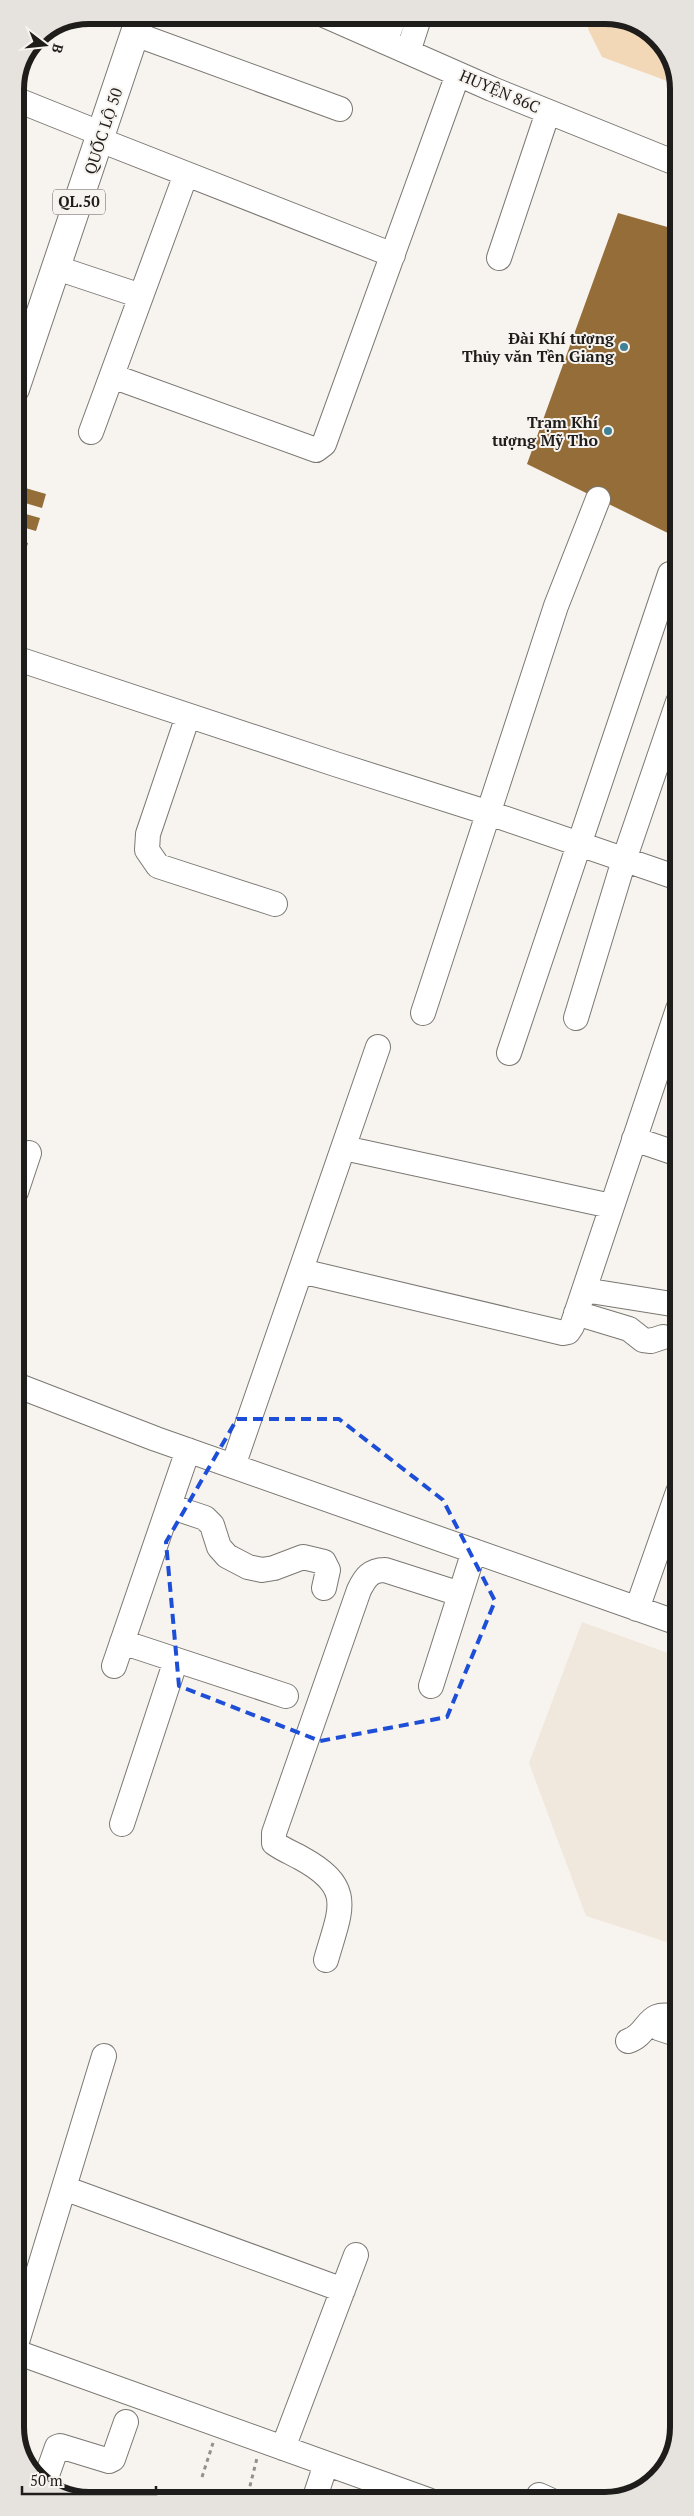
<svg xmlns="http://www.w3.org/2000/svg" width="694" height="2516" viewBox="0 0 694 2516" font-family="'PT Serif',serif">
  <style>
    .built { fill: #f1e8dd }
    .pitch { fill: #f2d8b7 }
    .building { fill: #946d38 }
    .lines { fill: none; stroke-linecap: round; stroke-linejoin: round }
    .minor-casing { stroke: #7b7873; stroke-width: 26 }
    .highway-casing { stroke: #7b7873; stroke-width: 30 }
    .path { stroke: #928f8c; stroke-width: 3; stroke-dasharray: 4 4; stroke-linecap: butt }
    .minor { stroke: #fff; stroke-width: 24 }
    .highway { stroke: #fff; stroke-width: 28 }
    .marked { fill: none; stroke: #1d4ed8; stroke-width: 4; stroke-dasharray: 10 6; stroke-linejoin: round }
    .poi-dot { fill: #418195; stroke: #f7f3ef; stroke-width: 2 }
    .labels { text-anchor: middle; stroke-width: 4; stroke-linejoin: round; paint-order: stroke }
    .shield { fill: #f7f3ef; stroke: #605d5b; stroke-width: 1 }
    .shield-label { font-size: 15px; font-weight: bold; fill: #1f1d1b }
    .street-label { font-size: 16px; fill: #1f1d1b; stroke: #f7f3ef }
    .poi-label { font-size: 16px; font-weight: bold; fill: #1f1d1b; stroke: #f7f3ef; text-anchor: end }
    .rim { fill: none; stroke: #1f1d1b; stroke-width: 6 }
  </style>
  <rect width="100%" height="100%" fill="#f7f3ef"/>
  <!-- built -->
  <path class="built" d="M582,1622l97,35v289l-93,-30 -57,-153z"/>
  <!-- pitch -->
  <path class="pitch" d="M589,16h26l39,17 24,41v11l-76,-28 -14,-28z"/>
  <!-- building -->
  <path class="building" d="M618,213l60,17v308l-151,-74z
    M15,485l31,9 -4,14 -27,-8z
    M15,511l25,7 -4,13 -21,-6z
    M15,539l13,4 -4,13 -9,-2z"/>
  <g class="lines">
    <!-- minor casing -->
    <g class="minor-casing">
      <path id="minor" d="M324,15l168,74 186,75
        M135,34l205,75
        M385,42l10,-27
        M408,52l12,-37
        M15,99l87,35
        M100,140l293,115
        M499,258l49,-146
        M57,268l84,28
        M112,376l204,74 8,-6 134,-370
        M91,432l95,-258
        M15,658l320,106 154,49 189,65
        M188,716l-40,118 -1,16 11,16 117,38
        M423,1013l133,-407 42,-107
        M576,1018l48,-158 54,-158
        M509,1053l161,-479
        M634,1139l44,15
        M344,1148l267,58
        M16,1192l13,-39
        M301,1271l262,62 5,-1 4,-6 106,-317
        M584,1290l94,15
        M576,1313l53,16 14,11 8,1 12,-4
        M16,1385l140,54 522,184
        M233,1466l145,-419
        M169,1506l36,12 7,7 7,22 8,9 21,11 14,3 12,-2 29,-11 21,5 4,8 -4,18
        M637,1609l41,-117
        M122,1642l164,54
        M114,1666l74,-216
        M431,1686l43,-135
        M122,1824l54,-164
        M326,1960c14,-50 30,-72 -25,-102 -9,-5 -19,-9 -27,-15v-10l85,-243c6,-12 11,-20 26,-20l75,24
        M653,2020l5,8 21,7
        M628,2041c23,-7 16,-34 51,-23
        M64,2188l279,102
        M16,2345l88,-289
        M16,2352l412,148
        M283,2448l73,-193
        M47,2475l10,-28 3,-1 49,15 4,-2 13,-37
        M539,2495l11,5
        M314,2500l12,-36"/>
    </g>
    <!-- highway casing -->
    <g class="highway-casing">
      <path id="highway" d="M15,389l126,-374"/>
    </g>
    <!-- path -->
    <path class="path" d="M202,2477l11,-34
      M248,2494l9,-36"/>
    <!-- minor -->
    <use href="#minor" class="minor"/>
    <!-- highway -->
    <use href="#highway" class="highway"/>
  </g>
  <!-- marked area -->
  <path class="marked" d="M237,1419h102l104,81 52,101 -48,116 -127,24 -141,-55 -13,-144z"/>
  <!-- markers -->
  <g class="poi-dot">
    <circle cx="624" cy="347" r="5"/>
    <circle cx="608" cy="431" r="5"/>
  </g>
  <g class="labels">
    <!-- shield labels -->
    <rect class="shield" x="53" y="189.5" width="52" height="25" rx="4"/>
    <g class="shield-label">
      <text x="79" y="207">QL.50</text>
    </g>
    <!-- street labels -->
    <g class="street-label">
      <text transform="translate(500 91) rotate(23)" y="6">HUYỆN 86C</text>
      <text transform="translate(103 131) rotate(-72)" y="6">QUỐC LỘ 50</text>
    </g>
    <!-- poi labels -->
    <g class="poi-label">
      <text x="614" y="344">Đài Khí tượng<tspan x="614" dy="18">Thủy văn Tền Giang</tspan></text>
      <text x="598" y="428">Trạm Khí<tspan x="598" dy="18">tượng Mỹ Tho</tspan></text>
    </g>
  </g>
  <!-- crop -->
  <path d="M0 0H694V2516H0ZM89 24H605A65 65 0 0 1 670 89V2427A65 65 0 0 1 605 2492H89A65 65 0 0 1 24 2427V89A65 65 0 0 1 89 24Z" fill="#e6e2de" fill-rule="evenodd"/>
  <path class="rim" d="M89 24H605A65 65 0 0 1 670 89V2427A65 65 0 0 1 605 2492H89A65 65 0 0 1 24 2427V89A65 65 0 0 1 89 24Z"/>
  <!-- north arrow -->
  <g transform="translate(45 45) rotate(106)" stroke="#f7f3ef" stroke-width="4" paint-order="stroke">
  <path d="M0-4L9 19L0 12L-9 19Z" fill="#1f1d1b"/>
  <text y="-8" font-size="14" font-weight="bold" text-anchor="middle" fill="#1f1d1b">B</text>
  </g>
  <!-- scale -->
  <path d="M22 2486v8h134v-8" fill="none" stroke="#1f1d1b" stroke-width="2.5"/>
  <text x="30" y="2486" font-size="15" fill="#1f1d1b" stroke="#f7f3ef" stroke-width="4" paint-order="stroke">50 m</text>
</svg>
